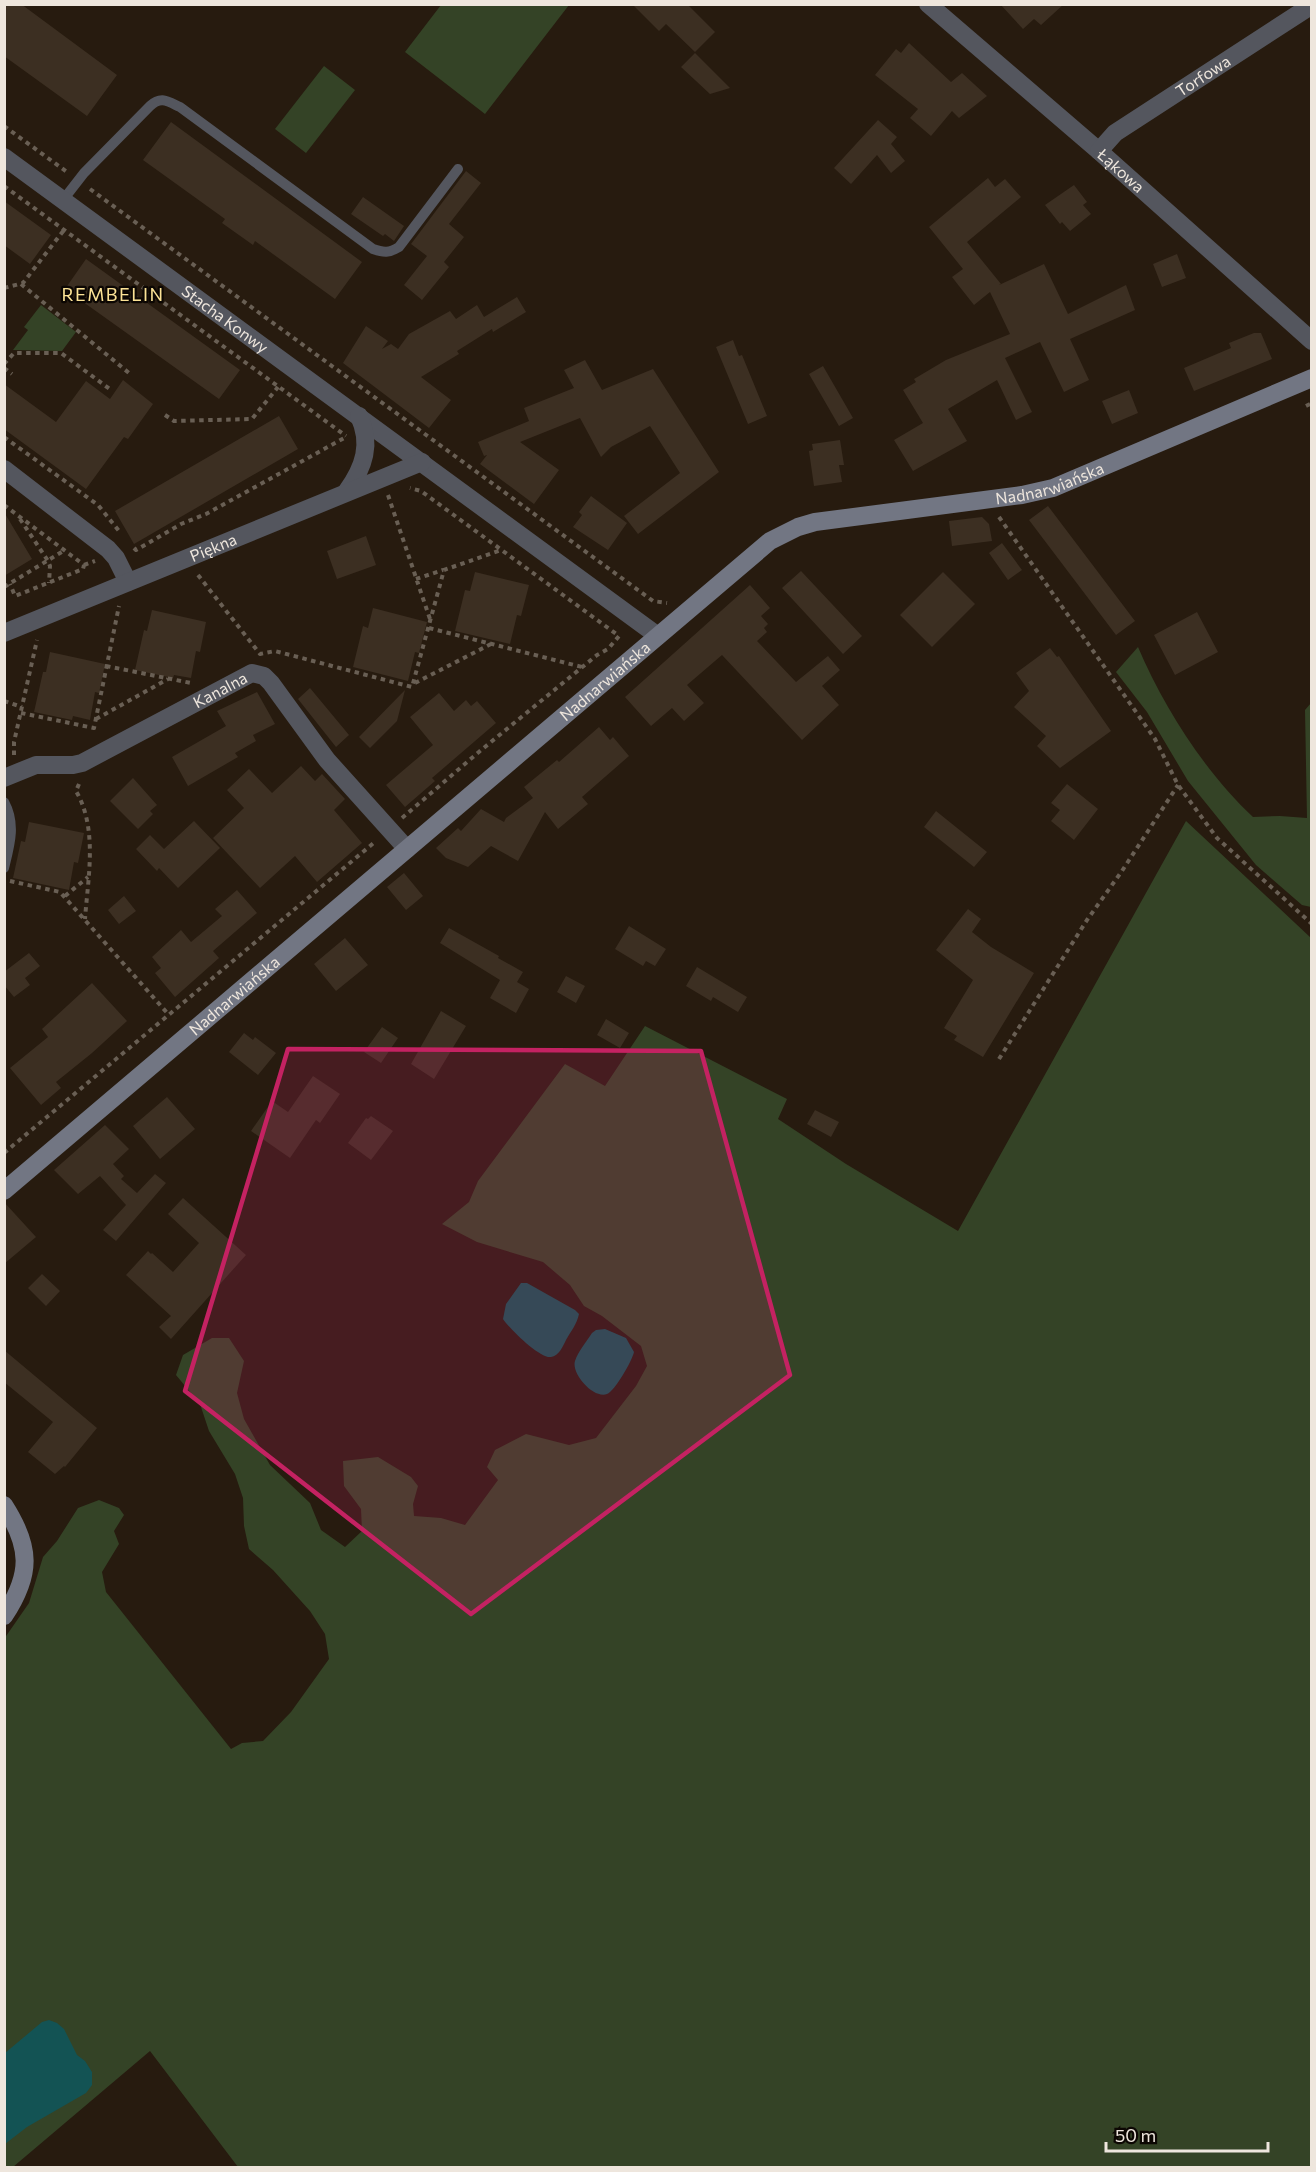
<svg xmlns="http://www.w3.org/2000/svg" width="1316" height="2172" viewBox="0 0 1316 2172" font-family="Commissioner,sans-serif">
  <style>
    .green { fill: #344326 }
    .water { fill: #135354 }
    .building { fill: #3c2f22 }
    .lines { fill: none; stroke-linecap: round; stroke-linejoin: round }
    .path { stroke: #695f54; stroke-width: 4; stroke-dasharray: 4.5 4.5; stroke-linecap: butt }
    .lane { stroke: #54565e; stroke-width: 10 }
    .street { stroke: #54565e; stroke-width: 18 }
    .secondary { stroke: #727683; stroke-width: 18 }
    .marked { fill: #c42262; fill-opacity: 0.2; stroke: #c42262; stroke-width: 4.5; stroke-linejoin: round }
    .labels { text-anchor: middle; stroke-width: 4.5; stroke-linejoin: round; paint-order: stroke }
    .street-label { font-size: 16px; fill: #eee6dd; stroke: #0c0703 }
    .neighbourhood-label { font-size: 18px; letter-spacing: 1.5px; fill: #fce396; stroke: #0c0703 }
  </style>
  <rect width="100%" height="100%" fill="#271b0f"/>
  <!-- green -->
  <path class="green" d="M441,5v-1l128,1 -84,109 -80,-62z
    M324,66l31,24 -49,63 -31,-24z
    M41,305l35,27 -14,19 -49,-1 15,-20 -4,-3z
    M1138,647c26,61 67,125 115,170l27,-1 27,2 -2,-108 6,-7v204l-9,-2 -46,-40 -68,-84 -41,-69 -31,-40z
    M1186,821l125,117v1229h-1073l-88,-116 -137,116h-8l-1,-528 25,-36 14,-46 14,-16 21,-33 21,-8 20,8 5,7 -10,16 5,13 -17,28 4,20 125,157 11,-6 21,-2 28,-29 38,-53 -4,-25 -15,-23 -37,-41 -24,-21 -5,-23 -1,-28 -8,-24 -26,-43 -9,-27 -24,-29 7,-20 29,-17h17l15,23 -7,32 7,26 26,46 40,38 11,27 24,17 17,-16 -1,-22 -17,-23 -1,-25 35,-4 33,20 7,9 -5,18 1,12 27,2 24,7 33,-45 -11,-13 8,-17 31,-16 43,11 27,-7 40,-52 11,-20 -6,-20 -39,-30 -18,-10 -14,-21 -27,-23 -66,-20 -35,-18 27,-22 9,-21 87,-117 40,22 40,-60 142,73 -9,20 68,45 112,67z"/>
  <!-- water -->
  <path class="water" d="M521,1283h6l48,27 4,4c-2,10 -8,17 -13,26 -3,6 -7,16 -15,17 -11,2 -42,-29 -48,-38l3,-15z
    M605,1329l21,9 8,14c-2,9 -19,39 -27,42 -14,5 -36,-21 -32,-33 3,-9 11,-19 17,-28l4,-3z
    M49,2020l8,3 7,6 13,26 8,6 7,11v13l-6,8 -59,34 -22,17v-91l37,-31z"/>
  <!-- building -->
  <path class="building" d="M4,4h17l96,71 -30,41 -83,-60z
    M632,4h55l28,28 -20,20 -29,-28 -7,7z
    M1000,4h64l-23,21 -7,-6 -11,10z
    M909,43l42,39 11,-9 25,23 -28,22 -7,-7 -21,25 -21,-18 8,-9 -43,-34 21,-26 5,4z
    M695,53l35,35 -20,6 -29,-27z
    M878,120l19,17 -6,7 14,17 -14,12 -14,-18 -26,29 -17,-16z
    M171,122l191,140 -27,37 -80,-58 -2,4 -31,-22 3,-4 -82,-59z
    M466,171l15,12 -32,41 15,13 -20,25 5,5 -27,33 -18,-15 23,-29 -16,-12z
    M988,178l7,9 10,-8 16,18 -54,45 34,42 -2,1 45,-21 24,50 58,-29 9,25 -65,29 19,41 -25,12 -24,-50 -35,16 27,54 -16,8 -19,-40 -49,29 19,32 -54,30 -19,-31 29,-17 -20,-33 13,-8 -2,-3 32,-19 64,-26 -20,-42 -16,13 -15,-19 -7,-9 11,-8 -34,-42z
    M1074,185l13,17 -4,3 8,9 -21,17 -8,-9 -2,2 -15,-19z
    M363,197l41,29 -10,15 -9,-7 -2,2 -32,-22z
    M4,201l47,34 -21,29 -26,-19z
    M1177,254l9,24 -24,9 -9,-23z
    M86,259l154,111 -21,29 -154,-110z
    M517,297l9,15 -33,20 -1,-3 -35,22 2,3 -38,23 30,23 -22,28 -86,-65 23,-37 22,15 -6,8 9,-5 7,5 11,-15 41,-23 6,8 21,-14 7,12z
    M1254,333h7l11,26 -78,32 -10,-23 47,-20 -2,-5z
    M733,340l6,16 3,-1 25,61 -19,8 -32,-77z
    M585,360l17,30 51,-21 66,103 -81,62 -14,-18 56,-43 -30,-47 -39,21 -10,10 -21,-39 -60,24 39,28 -25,34 -54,-40 7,-9 -3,1 -6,-14 51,-21 -5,-13 50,-20 -10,-18z
    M823,366l30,52 -14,8 -30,-52z
    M123,380l30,24 -25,35 -4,-2 -38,52 -82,-60v-45l52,38 30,-41 24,18z
    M1129,390l9,23 -26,11 -10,-23z
    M279,416l19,33 -164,95 -19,-33z
    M840,440l4,25h-5l3,17 -28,4 -5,-35 4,-1 -1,-6z
    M591,496l36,27 -19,27 -35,-23 9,-12 -3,-3z
    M1048,506l87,115 -19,14 -87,-115z
    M4,512l28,47 -28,17z
    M982,517l7,7 3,17 -40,5 -3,-25z
    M366,536l10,29 -39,14 -10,-28z
    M1002,543l20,27 -14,10 -19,-27z
    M801,571l61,65 -19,18 -61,-66z
    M475,572l54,13 -8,31 -4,-1 -7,29 -55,-13 10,-41 5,1z
    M943,572l32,32 -43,43 -32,-32z
    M750,585l20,23 -9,8 7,8 -4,4 3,4 -10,9 39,41 32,-26 12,14 -18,16 17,19 -37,35 -80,-85 -35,30 17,18 -20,18 -12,-13 -21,18 -26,-29z
    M373,608l54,14 -8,31 -4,-1 -7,29 -55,-14 10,-41 5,2z
    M152,610l54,12 -6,30 -4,-1 -5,27 -17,-3 -1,3 -38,-8 9,-40 3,1z
    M1197,612l21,40 -43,23 -21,-40z
    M1050,648l7,9 2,-1 52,75 -51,37 -23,-22 9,-10 -32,-29 15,-16 -13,-18z
    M50,652l55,12 -6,29 -4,-1 -5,28 -17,-4 -1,4 -38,-8 9,-40h3z
    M310,688l39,47 -13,12 -38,-48z
    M405,690l-8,31 -27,27 -11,-11z
    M257,692l18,32 -22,11 3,6 -21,12 3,4 -50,29 -16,-29 54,-31 -9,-15z
    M439,693l15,18 12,-11 5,6 6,-5 19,22 -64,55 3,3 -30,26 -19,-22 47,-40 -23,-28z
    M599,727l11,13 3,-3 16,19 -47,41 6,7 -30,25 -13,-17 -27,49 -27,-15 -23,21 -22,-9 -10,-10 22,-20 3,3 20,-22 23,13 2,-4 27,-20 -9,-11 33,-27 2,2z
    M301,766l14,15 7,-7 23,25 -11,11 28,33 -45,39 -22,-26 -35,32 -47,-50 31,-30 -17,-18 22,-21 23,24z
    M133,778l24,27 -7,6 3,3 -15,15 -28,-28z
    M1067,784l31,25 -24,31 -23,-19 9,-11 -9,-7z
    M936,811l51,41 -13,15 -50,-40z
    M194,821l26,27 -42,40 -19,-20 -2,3 -21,-22 14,-14 14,14z
    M29,822l55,11 -6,30 -4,-1 -5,28 -56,-12 8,-37 4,1z
    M404,873l19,23 -17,14 -19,-23z
    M237,890l20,23 -44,38 6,7 -44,39 -20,-24 6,-5 -9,-11 29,-27 10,12 31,-26 -7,-7z
    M124,896l12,15 -17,13 -11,-14z
    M968,909l13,10 -9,13 19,15 43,26 -51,84 -29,-17 3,-4 -13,-8 29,-48 -37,-30z
    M629,926l37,23 -11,17 -9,-5 -3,5 -28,-17z
    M449,928l50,28 -1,2 25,14 -6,10 12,7 -13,24 -26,-15 10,-18 -60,-37z
    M345,938l23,27 -32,26 -22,-27z
    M29,953l11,13 -15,12 5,7 -16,12 -10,-12v-13z
    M697,967l50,30 -9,15 -25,-15 -2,4 -25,-15z
    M566,976l19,10 -9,17 -19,-11z
    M92,983l35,38 -35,32 -36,29 5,6 -20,17 -31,-37 38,-31 -6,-8z
    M441,1011l25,15 -32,53 -23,-15z
    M606,1019l23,14 -9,15 -23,-13z
    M382,1027l16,11 -17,25 -17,-11z
    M244,1033l9,7 2,-3 21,16 -18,22 -29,-23z
    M313,1076l27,18 -20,29 -4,-3 -26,38 -39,-27 21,-30 16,11z
    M167,1097l28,32 -35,30 -27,-33z
    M815,1110l24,12 -8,15 -24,-13z
    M371,1116l22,15 -22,29 -23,-17 18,-25 2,1z
    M105,1125l24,24 -16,15 11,12 -3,3 16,14 18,-19 11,9 -50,58 -13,-11 23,-25 -26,-29 -22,18 -24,-24z
    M183,1198l63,57 -75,84 -12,-12 12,-11 -45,-41 22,-24 3,3 1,-1 21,19 26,-29 -31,-29z
    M4,1202l32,35 -32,27z
    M42,1274l18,17 -14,15 -18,-18z
    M4,1350l93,78 -32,39 -1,-1 -9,8 -27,-22 25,-30 -49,-40z"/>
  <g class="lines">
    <!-- path -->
    <path class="path" d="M4,126l63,46
      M4,186l342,250
      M90,189l563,412 14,2
      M21,284l108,89
      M4,288l19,-5 41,-53
      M4,364l10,-11h47l50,37
      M4,368l8,6
      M1306,406l6,-3
      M165,415l9,6 78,-2 26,-32
      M4,437l94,68 21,26
      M388,495l43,127
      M4,505l80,60 -1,4 -68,27 -5,-12
      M999,517l156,222 23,46 39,53 95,86
      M20,519l28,42 2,5 -1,17
      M134,548l2,2 45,-26 25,-10 140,-77
      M84,565l11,-4
      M198,575l62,79 15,-3 137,36 32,-117 57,-20
      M416,579l27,-9
      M4,587l61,-37
      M429,628l153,39
      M106,666l85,17
      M415,683l76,-39
      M4,701l18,6
      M21,713l73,15 25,-122
      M96,719l72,-40
      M14,755v-13l23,-102
      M79,784l-3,7c22,38 12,86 9,128
      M402,818l78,-67 117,-96 11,-6 11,-13 -198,-145 -11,-3
      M10,881l50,11 109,123
      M65,896l23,-19
      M999,1059l88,-139 35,-49 56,-86
      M4,1153l372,-312"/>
    <!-- lane -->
    <path class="lane" d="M63,200l21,-27 66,-67c11,-10 17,-5 30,1l193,142c11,4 16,4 26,-2l59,-78
      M4,802c12,22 6,42 0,66"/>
    <!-- street -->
    <g class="street">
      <path id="s1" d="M928,4l171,147 213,190"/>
      <path id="s2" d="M1099,151l16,-18 197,-128"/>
      <path id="s3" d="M4,157l654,479"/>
      <path d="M4,469l104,80 8,9 12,24"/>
      <path d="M347,491c17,-24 25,-47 12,-75"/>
      <path id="s4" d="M4,633l418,-171"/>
      <path id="s5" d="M4,778l32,-13h37l9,-2 170,-90 12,3 7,7 56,77 80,89"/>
    </g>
    <!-- secondary -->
    <g class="secondary">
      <path id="s6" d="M4,1191l766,-650 28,-14 17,-5 207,-27 31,-7 259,-110"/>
      <path d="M4,1505c27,42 28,69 0,111"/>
    </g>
  </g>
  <!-- marked area -->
  <path class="marked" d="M288,1049l413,2 89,324 -319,239 -286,-223z"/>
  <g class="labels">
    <!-- street labels -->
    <g class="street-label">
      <text dy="6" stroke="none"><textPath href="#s2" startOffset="129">Torfowa</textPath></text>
      <text dy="6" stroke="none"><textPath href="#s1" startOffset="255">Łąkowa</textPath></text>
      <text dy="6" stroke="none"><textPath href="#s3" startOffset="274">Stacha Konwy</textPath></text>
      <text dy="6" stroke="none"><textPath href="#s6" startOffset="1292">Nadnarwiańska</textPath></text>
      <text dy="6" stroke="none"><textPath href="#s4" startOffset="226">Piękna</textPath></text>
      <text dy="6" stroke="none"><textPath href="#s6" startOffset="788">Nadnarwiańska</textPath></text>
      <text dy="6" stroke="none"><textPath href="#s5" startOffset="237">Kanalna</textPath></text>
      <text dy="6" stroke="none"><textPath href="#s6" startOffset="302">Nadnarwiańska</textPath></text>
    </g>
    <!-- neighbourhood labels -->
    <g class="neighbourhood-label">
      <text x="113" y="301">REMBELIN</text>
    </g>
  </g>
  <!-- border -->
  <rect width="1316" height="2172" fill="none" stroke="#eee6dd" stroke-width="12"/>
  <!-- scale -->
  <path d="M1106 2142v9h162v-9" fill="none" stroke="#eee6dd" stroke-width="3"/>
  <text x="1115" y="2142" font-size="18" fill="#eee6dd" stroke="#0c0703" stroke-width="4.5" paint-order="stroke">50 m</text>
</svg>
